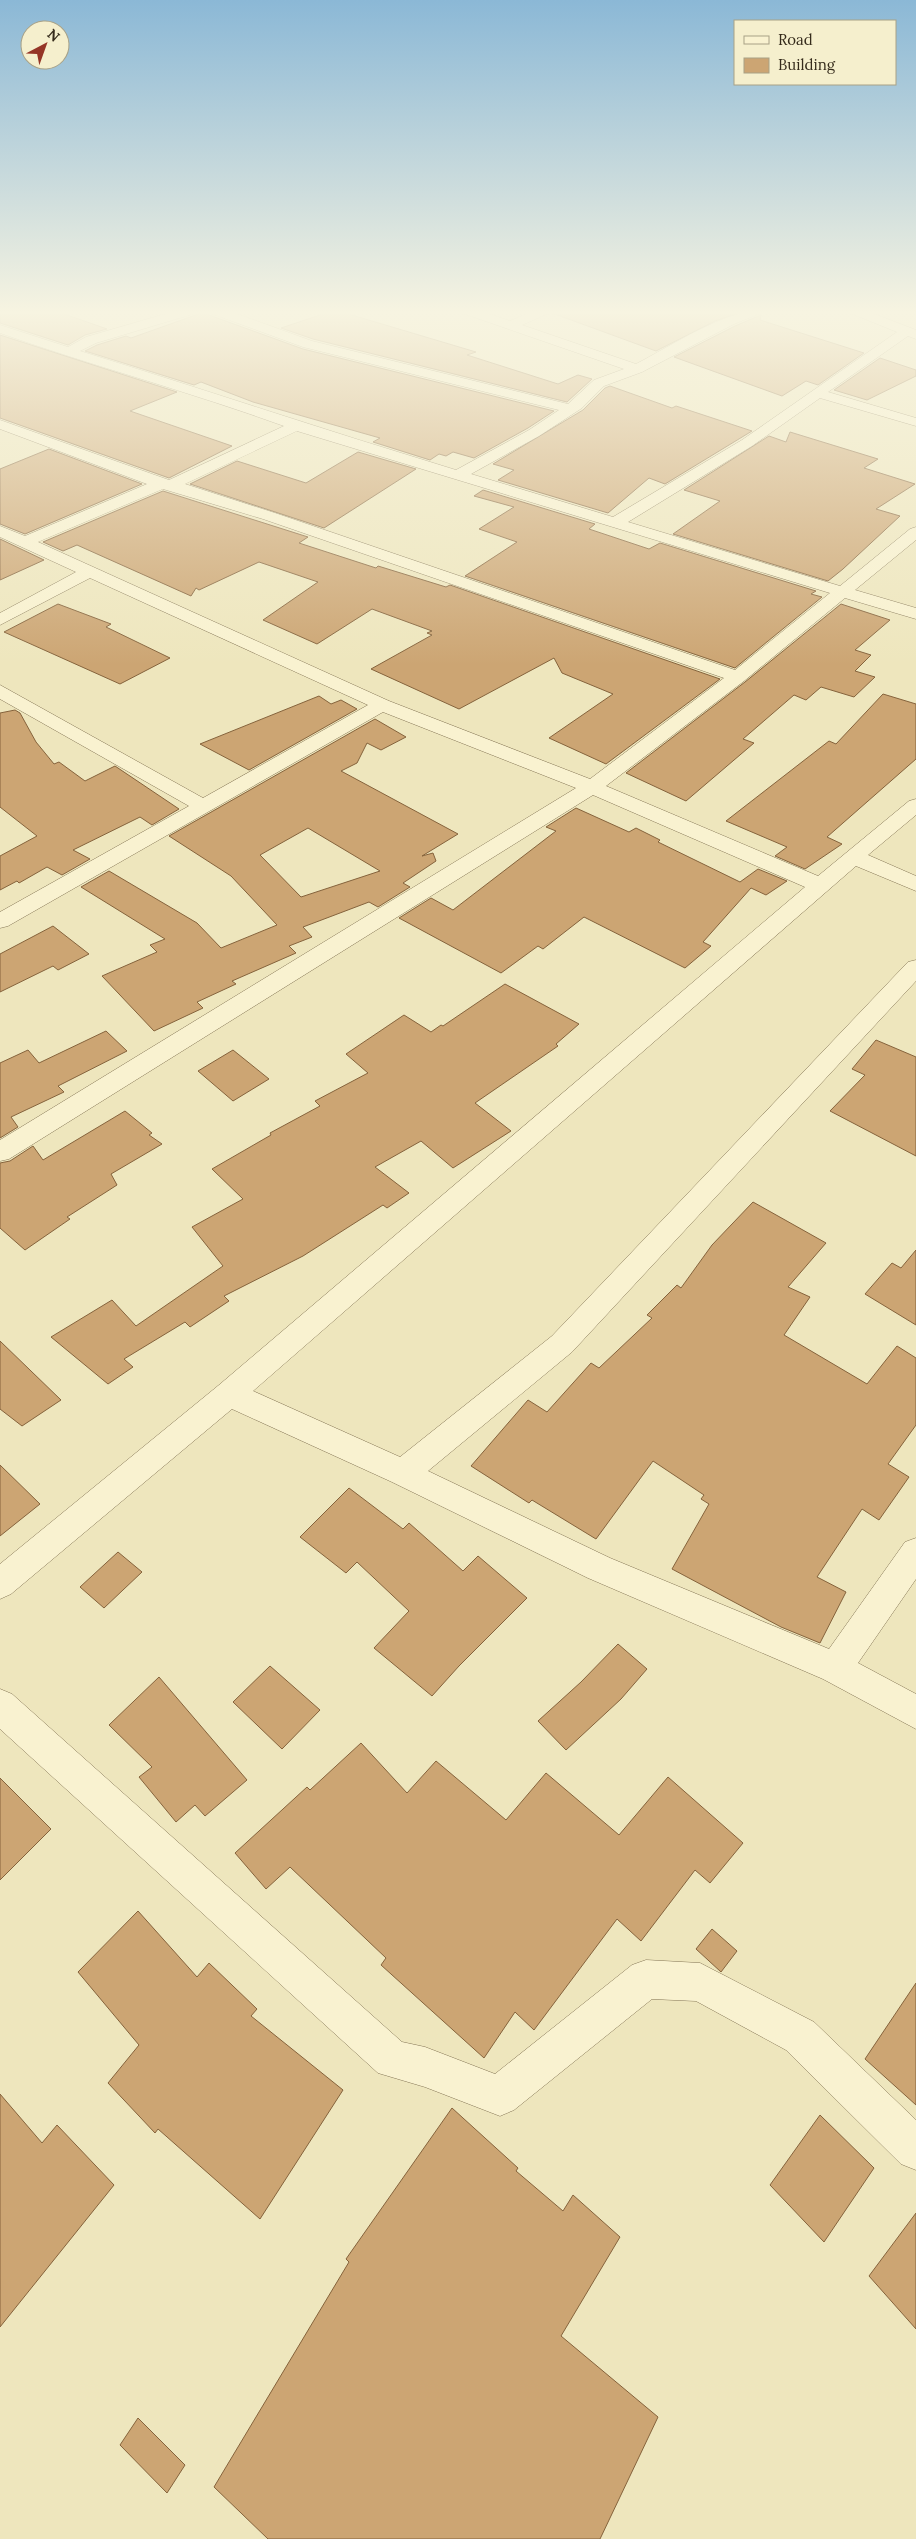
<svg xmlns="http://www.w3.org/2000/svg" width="916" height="2539" viewBox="0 0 916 2539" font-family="Lora,serif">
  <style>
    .building { fill: #cca573; stroke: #85633c; fill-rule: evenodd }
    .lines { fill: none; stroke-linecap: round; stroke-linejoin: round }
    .minor-casing { stroke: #857656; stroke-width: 1 }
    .minor { fill: #f9f2d0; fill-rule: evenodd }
  </style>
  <rect width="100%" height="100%" fill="#eee6bd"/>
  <!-- building -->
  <path class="building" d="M0,310h53l54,19 -22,6 -17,10 -68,-22z
    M335,310l141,42 -9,3 91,29 20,-9 14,4 -25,23 -254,-63 -32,-11z
    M553,310h195l-33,11 -59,30 -104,-38z
    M207,311l2,4 94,34 251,62 -26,17 -54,30 -21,-6 -7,4 -7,-2 -9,6 -57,-18 7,-4 -127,-36 -52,-20 -7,3 -109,-34 12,-6 29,-9 5,2z
    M761,315l-1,5 104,33 -46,32 -12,-4 -24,15 -108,-39 61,-31z
    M0,335l177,57 -47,19 102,35 -63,32 -169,-60z
    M880,358l36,12v6l-49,24 -33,-10z
    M610,386l62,22 4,-2 76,25 -87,53 -16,-6 -41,35 -110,-33 16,-10 -21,-6 90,-54 22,-22z
    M790,432l88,27 -14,9 51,16 -39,25 24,7 -57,53 -15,12 -155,-47 47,-33 -36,-11 85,-54 17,6z
    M49,449l93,35 -117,50 -25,-10v-55z
    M358,452l58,17 -92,59 -134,-44 47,-23 69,22z
    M483,490l112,34 -6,5 60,20 11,-6 156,48 -5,3 11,3 -87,71 -270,-92 52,-34 -38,-13 35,-22 -40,-11z
    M163,491l145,46 -9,6 77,25 2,-2 68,21 4,-2 270,94 -114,85 -57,-26 64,-44 -51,-21 -8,-15 -95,51 -88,-40 61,-34 -5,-2 5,-2 -60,-22 -55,35 -54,-24 55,-38 -59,-20 -60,28 -3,-2 -5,8 -114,-51 -14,6 -20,-9z
    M0,539l44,21 -44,20z
    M58,604l53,20 -5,3 64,31 -50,26 -116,-52z
    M841,604l49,16 -35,30 16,5 -16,16 20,6 -21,20 -33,-10 -15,13 -12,-5 -51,44 11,4 -68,58 -60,-28 119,-91z
    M883,694l33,10v55l-89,78 15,7 -37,25 -30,-13 12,-9 -61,-26 103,-80 7,3z
    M319,696l12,8 10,-4 16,9 -108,61 -49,-26z
    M15,710l5,3 16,29 18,22 5,-2 26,19 30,-15 64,43 -27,16 -12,-8 -67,33 17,9 -28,16 -15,-8 -28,16 -2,-2 -17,9v-34l37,-20 -37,-29v-94z
    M375,719l31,18 -25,13 -14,-7 -10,20 -16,8 117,63 -36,22 11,-3 3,8 -33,22 7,4 -32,20 -9,-5 -66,25 9,10 -23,9 7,7 -64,28 4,3 -39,18 6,6 -49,23 -52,-55 55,-24 -7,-7 15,-6 -84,-52 28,-16 88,52 24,25 56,-23 -46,-49 -62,-40zM308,828l72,43 -79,26 -41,-42z
    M576,808l53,24 7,-4 24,12 -2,2 82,40 18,-13 29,12 -21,14 -15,-7 -48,54 8,4 -26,22 -101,-51 -41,32 -5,-3 -37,27 -102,-55 32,-20 22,12 103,-79 -10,-4z
    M53,926l36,28 -31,16 -5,-4 -53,26v-38z
    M505,984l74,40 -23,20 2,2 -83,57 36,28 -58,37 -32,-27 -46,26 34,26 -22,15 -4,-3 -80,51 -79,40 5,5 -39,26 -5,-5 -61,37 9,8 -25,17 -57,-47 61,-37 24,26 87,-60 -31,-39 51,-28 -31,-30 59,-34 -1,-2 50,-27 -5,-5 53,-28 -22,-19 58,-39 27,17 10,-7 2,1z
    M106,1031l21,20 -69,35 6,6 -53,25 7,10 -18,11v-75l28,-13 11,13z
    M876,1040l40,17v99l-86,-45 35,-36 -13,-6z
    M233,1050l36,29 -36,22 -35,-30z
    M125,1111l27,22 -3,2 13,9 -51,30 6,11 -50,32 3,2 -45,31 -25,-22v-65l10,-2 23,-15 10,14z
    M753,1202l73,41 -38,44 22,10 -26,38 83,49 30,-38 19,12v67l-28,39 21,13 -30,43 -17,-11 -45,68 29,15 -26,51 -39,-16 -109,-58 37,-65 -8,-5 3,-4 -51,-34 -57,78 -64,-39 -3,3 -58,-37 57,-66 19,12 44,-49 8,5 53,-50 -5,-3 30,-30 4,3 31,-43z
    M916,1250v75l-51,-31 27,-31 9,5z
    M0,1341l61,59 -39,26 -22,-17z
    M0,1465l40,39 -40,32z
    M349,1488l54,41 6,-6 54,48 15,-15 49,42 -68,68 -27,30 -58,-48 35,-37 -52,-49 -11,11 -46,-36z
    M118,1552l24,20 -38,36 -24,-21z
    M618,1644l29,25 -26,30 -55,51 -28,-29 43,-39z
    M270,1666l50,44 -38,39 -49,-47z
    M159,1677l88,103 -42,36 -10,-11 -19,17 -37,-45 13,-10 -43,-42z
    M361,1743l46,50 29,-32 70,59 40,-47 73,62 49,-58 75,66 -33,40 -15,-13 -54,71 -24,-22 -83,111 -19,-18 -31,46 -103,-93 5,-7 -96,-91 -24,22 -31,-36 72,-66 3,3z
    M0,1778l51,51 -51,51z
    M138,1911l59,66 12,-14 48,46 -6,7 92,74 -83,129 -102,-90 -3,4 -47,-50 31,-38 -61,-73z
    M712,1929l25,22 -16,21 -25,-23z
    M916,1983v122l-51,-46z
    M0,2094l42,49 15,-18 57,60 -114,142z
    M452,2108l66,60 -2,3 47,40 10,-16 47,42 -59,99 97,81 -58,122h-332l-54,-52 135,-225 -3,-3z
    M820,2115l54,53 -50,74 -54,-57z
    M916,2213v116l-47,-53z
    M138,2418l47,47 -18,28 -47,-48z"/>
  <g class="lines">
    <!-- minor casing -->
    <g class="minor-casing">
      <path id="minor" d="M179,310h19l-2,3 -100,30 -16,8c126,39 250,81 376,119l73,-40 30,-20 -256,-63 -93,-34 -2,-3h18l86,31 256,63 26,-24 30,-11 -162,-56 -2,-3h18l32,11 25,-11h16l-2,3 -27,12 114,39c35,-18 89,-54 127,-54l-2,3 -27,11 -92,48 -38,14 -22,22 -43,28 -68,38 142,43 129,-77 155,-108 -47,-19 -2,-3h16l52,20v9l-8,-3 -80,56 88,26v8l-96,-28 -68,48 -124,76 212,64 70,-57 6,-2v13l-61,50 61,18v11l-71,-21 -101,83 -138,105 212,90 91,-75 7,-2v16l-48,40 48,21v15l-60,-25 -603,525 147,66 152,-121 356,-374 8,-2v21l-344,371 -144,119 182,87 219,91 76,-107 11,-4v41l-58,84 58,31v35l-93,-50 -235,-101 -196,-96 -160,-73 -221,185 -11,5v-35l219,-179 586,-498 -212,-92 -584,364 -9,2v-21l576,-352 -193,-76 -375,214 -8,2v-16l189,-106 -189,-107v-14l203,113 165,-93 -278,-127 -90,47v-12l76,-41 -76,-35v-11l25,10 122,-52 -147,-55v-9l169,60 115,-54c-94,-34 -190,-60 -284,-93v-8l68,22 18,-10zM297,431l533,162 -95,77 -460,-157 -90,-29zM163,489l100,30 461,159 -134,101 -201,-78 -351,-159z
        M0,1689l12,5 390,348 23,5 70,27 137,-109 14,-5 54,3 114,59 102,98v50l-15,-6 -115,-114 -90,-49 -44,-2 -138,111 -14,6 -75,-29 -47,-14 -378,-344z"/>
    </g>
    <!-- minor -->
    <use href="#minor" class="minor"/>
  </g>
  <!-- sky -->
  <linearGradient id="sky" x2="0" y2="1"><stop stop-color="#8bb8d6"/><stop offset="0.47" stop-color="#f7f4e1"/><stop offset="1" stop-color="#f7f4e1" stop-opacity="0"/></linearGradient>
  <rect width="916" height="665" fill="url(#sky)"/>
  <!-- legend -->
  <rect x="734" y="20" width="162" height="65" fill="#f5efcd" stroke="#a8a186"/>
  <rect x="744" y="36" width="25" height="8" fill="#f9f2d0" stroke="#a8a186"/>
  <text x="778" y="45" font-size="15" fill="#352b1b">Road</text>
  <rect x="744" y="58" width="25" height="15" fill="#cca573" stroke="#a8a186"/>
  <text x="778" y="70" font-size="15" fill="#352b1b">Building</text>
  <!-- north arrow -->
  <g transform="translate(45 45) rotate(41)"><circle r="24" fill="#f5efcd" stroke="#a8a186"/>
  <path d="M0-4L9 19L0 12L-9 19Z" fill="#953526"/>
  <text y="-8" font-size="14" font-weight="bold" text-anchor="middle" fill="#352b1b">N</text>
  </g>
</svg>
